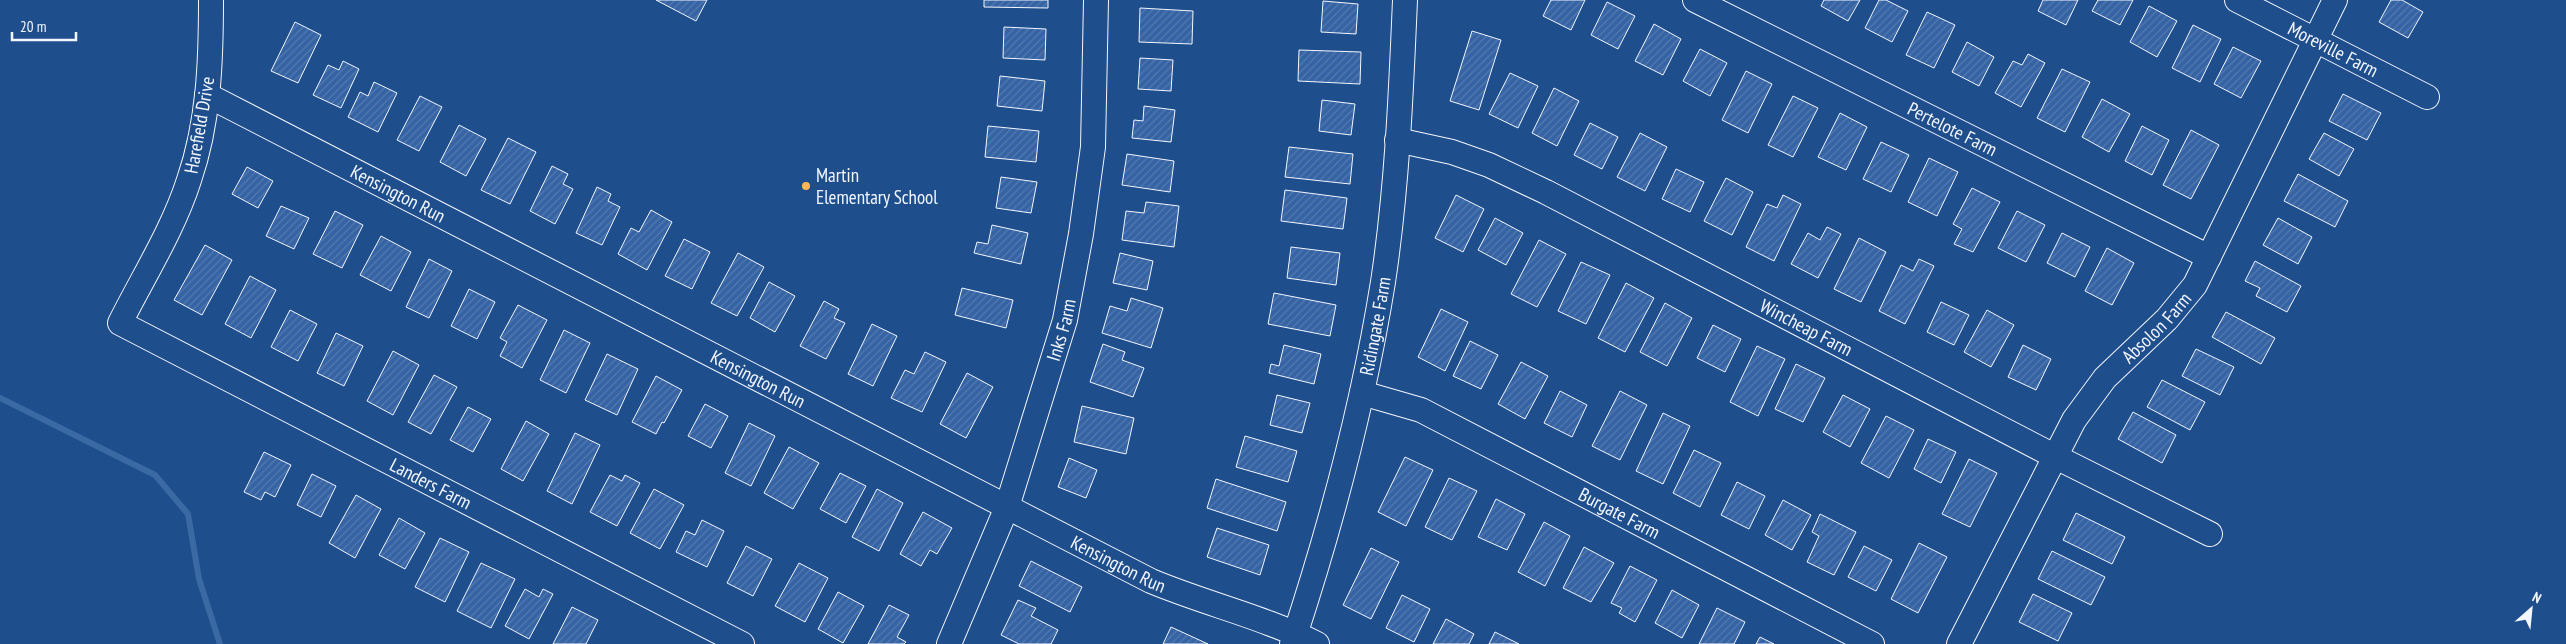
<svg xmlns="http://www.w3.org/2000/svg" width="2566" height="644" viewBox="0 0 2566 644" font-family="'PT Sans Narrow',sans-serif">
	<defs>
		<pattern id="building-hatch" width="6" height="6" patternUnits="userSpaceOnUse" patternTransform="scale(1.25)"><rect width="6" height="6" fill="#3563a3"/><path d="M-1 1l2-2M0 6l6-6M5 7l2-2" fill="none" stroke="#537ab1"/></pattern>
	</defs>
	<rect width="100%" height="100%" fill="#1f4e8c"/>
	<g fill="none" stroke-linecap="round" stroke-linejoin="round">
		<polyline stroke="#3b69a3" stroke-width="6" points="0,398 155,475 188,514 199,579 220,644"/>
	</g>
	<g fill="url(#building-hatch)" stroke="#f2f6ff">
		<polygon points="656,0 707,0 696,21"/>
		<polygon points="984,0 1048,0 1048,8 984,7"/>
		<polygon points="1551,0 1585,0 1571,30 1543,16"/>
		<polygon points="1824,0 1860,0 1848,21 1821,6"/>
		<polygon points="1879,0 1886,0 1908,11 1892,42 1865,28"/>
		<polygon points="2043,0 2078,0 2066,25 2038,11"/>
		<polygon points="2098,0 2133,0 2120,25 2092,11"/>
		<polygon points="2391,0 2402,0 2423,12 2408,38 2379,22"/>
		<polygon points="1323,1 1358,4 1356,34 1321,32"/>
		<polygon points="1607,2 1635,16 1618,49 1591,35"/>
		<polygon points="2149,6 2177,21 2157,57 2130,42"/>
		<polygon points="1140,8 1193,11 1192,44 1139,42"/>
		<polygon points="1927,12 1955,25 1934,68 1906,55"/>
		<polygon points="295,22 321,35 298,83 271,71"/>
		<polygon points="1654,24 1681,39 1663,75 1635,61"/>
		<polygon points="2193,25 2221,39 2200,82 2172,68"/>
		<polygon points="1004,27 1046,29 1045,60 1003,58"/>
		<polygon points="1472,31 1501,40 1479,110 1450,101"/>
		<polygon points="1967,42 1994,57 1979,86 1952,72"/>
		<polygon points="2233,47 2261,61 2241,98 2214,84"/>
		<polygon points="1700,49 1727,63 1710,96 1683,81"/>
		<polygon points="1299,50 1361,52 1360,84 1298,81"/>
		<polygon points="2028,54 2045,63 2021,107 1995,93 2013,61 2022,65"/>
		<polygon points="1140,58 1173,60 1171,91 1138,89"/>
		<polygon points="343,61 359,69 341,108 313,95 328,65 339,70"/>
		<polygon points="2062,69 2090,82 2065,132 2037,118"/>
		<polygon points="1746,71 1772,84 1748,133 1722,120"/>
		<polygon points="1510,73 1538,86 1518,128 1489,114"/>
		<polygon points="1000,76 1045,81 1042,111 997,106"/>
		<polygon points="374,82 397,93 378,132 348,117 360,92 368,96"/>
		<polygon points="1554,88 1579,101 1557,146 1532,133"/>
		<polygon points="2343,94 2381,113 2367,140 2329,121"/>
		<polygon points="420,96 442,107 419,151 397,140"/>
		<polygon points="1793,96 1818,108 1793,157 1768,145"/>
		<polygon points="2102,99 2130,114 2109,152 2082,137"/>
		<polygon points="1322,100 1355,104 1351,135 1319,131"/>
		<polygon points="1144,106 1175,110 1171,142 1132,138 1134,120 1143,121"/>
		<polygon points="1840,113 1867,127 1846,170 1818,157"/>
		<polygon points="1590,123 1618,137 1602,169 1574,155"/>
		<polygon points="459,125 486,139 466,176 440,162"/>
		<polygon points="988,126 1039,131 1036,162 985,157"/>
		<polygon points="2142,126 2169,140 2152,175 2125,161"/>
		<polygon points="2191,130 2219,145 2191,199 2163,185"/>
		<polygon points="1640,133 1667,147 1645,191 1617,177"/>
		<polygon points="2324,133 2354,149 2339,176 2309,159"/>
		<polygon points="508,138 536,152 510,204 481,190"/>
		<polygon points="1881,142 1909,155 1891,192 1863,179"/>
		<polygon points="1289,147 1353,154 1350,184 1285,177"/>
		<polygon points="1127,154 1174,161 1170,192 1122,185"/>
		<polygon points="1929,158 1958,172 1937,216 1908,202"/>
		<polygon points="552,166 568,174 563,184 573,189 555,224 530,211"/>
		<polygon points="247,167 273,181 258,208 232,194"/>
		<polygon points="1676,169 1704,182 1690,212 1662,199"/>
		<polygon points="2298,174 2348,201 2335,227 2284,201"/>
		<polygon points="1001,177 1037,182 1031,213 996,208"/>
		<polygon points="1726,178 1753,192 1732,235 1704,221"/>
		<polygon points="597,187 611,194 608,201 620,207 602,245 576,233"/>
		<polygon points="1972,188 2000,202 1973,252 1954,244 1962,229 1953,224"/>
		<polygon points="1285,190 1347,198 1343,229 1281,221"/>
		<polygon points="1456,195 1484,209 1463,252 1435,238"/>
		<polygon points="1783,195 1801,204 1774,261 1746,247 1767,204 1777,208"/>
		<polygon points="1146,202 1179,206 1174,247 1122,240 1126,211 1144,213"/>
		<polygon points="281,206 309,218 294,249 266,236"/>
		<polygon points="651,210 672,222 647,270 618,254 631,228 639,232"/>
		<polygon points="335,211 363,225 342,268 313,254"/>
		<polygon points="2017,211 2045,225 2026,262 1998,248"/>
		<polygon points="1495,218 1523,233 1506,265 1478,250"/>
		<polygon points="2278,218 2312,237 2298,264 2263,245"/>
		<polygon points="992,225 1028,233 1021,264 974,253 977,242 988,244"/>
		<polygon points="1827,227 1841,234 1818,278 1791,264 1808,233 1820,240"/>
		<polygon points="2062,233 2090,247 2075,277 2047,263"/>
		<polygon points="381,236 411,252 391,291 360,275"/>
		<polygon points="1859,238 1886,252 1861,302 1834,289"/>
		<polygon points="684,239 710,252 692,289 665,276"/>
		<polygon points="1539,240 1566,254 1537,307 1511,294"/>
		<polygon points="205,245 232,260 202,315 174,300"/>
		<polygon points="1291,247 1340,253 1336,285 1287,278"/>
		<polygon points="2107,248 2134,263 2112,305 2085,291"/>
		<polygon points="738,253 764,267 737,316 711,303"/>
		<polygon points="1120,253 1153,261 1147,290 1113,283"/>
		<polygon points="429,259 452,271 429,318 406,307"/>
		<polygon points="1919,259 1934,266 1905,324 1879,311 1901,265 1913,271"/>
		<polygon points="2255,261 2301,286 2287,312 2256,296 2260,288 2245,281"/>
		<polygon points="1581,262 1610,275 1586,324 1558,311"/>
		<polygon points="250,276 276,290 251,338 225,324"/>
		<polygon points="769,282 795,296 775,332 750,318"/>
		<polygon points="1626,283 1654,298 1625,352 1598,338"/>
		<polygon points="962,288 1013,300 1006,328 955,315"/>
		<polygon points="469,289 495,302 477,339 451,326"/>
		<polygon points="1274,293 1336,305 1330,336 1268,324"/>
		<polygon points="1131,298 1163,308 1151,348 1102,333 1110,306 1127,311"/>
		<polygon points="824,301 839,309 834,318 845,323 826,359 800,346"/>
		<polygon points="1941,302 1969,315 1954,345 1927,332"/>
		<polygon points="1665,303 1692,318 1667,366 1640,352"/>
		<polygon points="518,305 547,320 522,368 500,356 507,342 500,338"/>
		<polygon points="1441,309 1468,322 1445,371 1418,357"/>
		<polygon points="290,310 317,324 298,361 271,347"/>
		<polygon points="1987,310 2014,325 1991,367 1964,352"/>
		<polygon points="2226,312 2275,338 2261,364 2212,337"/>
		<polygon points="872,324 897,336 873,386 848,374"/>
		<polygon points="1713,325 1741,339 1725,372 1697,358"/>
		<polygon points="564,330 590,343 566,393 540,380"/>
		<polygon points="336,333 363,346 344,386 317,373"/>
		<polygon points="1470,341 1498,355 1481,389 1453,376"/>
		<polygon points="1103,344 1125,352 1122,360 1144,368 1133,397 1090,382"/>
		<polygon points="1284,345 1321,354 1314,384 1269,373 1271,364 1279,366"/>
		<polygon points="2023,345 2051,359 2036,390 2008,377"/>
		<polygon points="1757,346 1785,359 1758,416 1730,402"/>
		<polygon points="2196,349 2234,367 2220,395 2182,376"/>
		<polygon points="393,351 419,365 393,415 367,401"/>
		<polygon points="925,352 946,362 922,412 891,398 905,370 914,374"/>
		<polygon points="607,354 638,369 617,415 585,400"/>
		<polygon points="1521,362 1548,376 1525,419 1498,404"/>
		<polygon points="1796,364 1825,378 1803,422 1775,409"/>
		<polygon points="967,373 993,387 966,438 940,424"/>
		<polygon points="434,375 457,387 431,434 408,422"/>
		<polygon points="656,376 682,390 664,423 662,422 656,434 632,422"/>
		<polygon points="2162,380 2205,402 2190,430 2147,407"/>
		<polygon points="1560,391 1587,405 1572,437 1544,423"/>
		<polygon points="1620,391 1647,405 1620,460 1592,446"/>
		<polygon points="1277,395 1310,403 1302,433 1270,425"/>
		<polygon points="1843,395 1870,409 1850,447 1823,432"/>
		<polygon points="705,404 728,416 711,448 688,436"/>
		<polygon points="1082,406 1134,418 1126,454 1074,442"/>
		<polygon points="468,407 491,419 473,452 450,440"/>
		<polygon points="2133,412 2176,435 2162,463 2118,439"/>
		<polygon points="1663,413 1690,426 1663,484 1636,471"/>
		<polygon points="1886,416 1914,430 1889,478 1861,463"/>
		<polygon points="526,421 549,434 523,481 501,469"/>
		<polygon points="749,423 775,436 751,486 725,473"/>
		<polygon points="575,433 600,445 572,504 547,491"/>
		<polygon points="1245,436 1297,451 1288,482 1236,467"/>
		<polygon points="1928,439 1956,452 1941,483 1914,469"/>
		<polygon points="789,447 819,463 793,509 764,493"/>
		<polygon points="1694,450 1721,463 1700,507 1673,493"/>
		<polygon points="264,452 291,465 275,497 265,492 261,500 244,492"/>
		<polygon points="1405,457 1433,470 1406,526 1378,512"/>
		<polygon points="1069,458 1097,470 1086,498 1058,487"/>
		<polygon points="1969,459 1997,473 1970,527 1942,514"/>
		<polygon points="840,473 866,486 846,523 820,509"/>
		<polygon points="312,474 336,486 321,517 297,505"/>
		<polygon points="610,475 622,481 625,475 640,483 617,526 590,512"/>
		<polygon points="1449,478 1477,491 1452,540 1425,527"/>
		<polygon points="1216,479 1286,502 1277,531 1207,508"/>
		<polygon points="1737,482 1765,496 1749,529 1721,515"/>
		<polygon points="654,489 684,505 660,549 630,533"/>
		<polygon points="877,489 903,503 879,551 852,537"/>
		<polygon points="356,495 381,509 355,558 329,543"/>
		<polygon points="1496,499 1525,514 1507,550 1478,537"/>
		<polygon points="1783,500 1811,515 1792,550 1765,535"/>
		<polygon points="923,512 952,528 937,554 930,550 921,566 900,554"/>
		<polygon points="2076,513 2125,537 2112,564 2063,540"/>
		<polygon points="1820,514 1856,532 1834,575 1807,562 1819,536 1812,532"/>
		<polygon points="399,518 425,533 405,569 379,555"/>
		<polygon points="702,520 724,531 707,567 676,552 686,531 695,535"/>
		<polygon points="1544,522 1570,536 1545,586 1518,572"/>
		<polygon points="1217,528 1269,545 1260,575 1207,557"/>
		<polygon points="440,538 469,552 445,602 415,587"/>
		<polygon points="1919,543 1947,557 1918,613 1891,599"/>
		<polygon points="746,546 772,559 753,596 727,583"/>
		<polygon points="1864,546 1892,560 1876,591 1848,577"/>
		<polygon points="1584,547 1614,563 1591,602 1563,588"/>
		<polygon points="1371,548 1399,562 1371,619 1343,605"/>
		<polygon points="2052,551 2105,577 2091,605 2038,579"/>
		<polygon points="1031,561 1082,587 1070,612 1019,586"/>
		<polygon points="481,563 515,579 491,628 457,611"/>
		<polygon points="799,563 828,578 805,622 775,606"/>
		<polygon points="1630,566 1657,580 1635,622 1619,613 1622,608 1611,603"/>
		<polygon points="525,589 539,597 543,589 553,594 529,639 505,626"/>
		<polygon points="1672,590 1699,605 1682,638 1655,623"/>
		<polygon points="838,592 864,606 843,643 818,629"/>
		<polygon points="2033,594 2072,613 2058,641 2019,622"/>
		<polygon points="1402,595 1430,609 1414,642 1386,628"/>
		<polygon points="1018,600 1036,608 1031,616 1058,630 1051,644 1019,644 1001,635"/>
		<polygon points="889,605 909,615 897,637 906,642 904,644 868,644"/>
		<polygon points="572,607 598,620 586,644 553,644"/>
		<polygon points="1717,608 1745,622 1734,644 1699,644"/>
		<polygon points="1446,619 1474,634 1469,644 1433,644"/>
		<polygon points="1171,627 1208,644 1163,644"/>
		<polygon points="1495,632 1519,644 1489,644"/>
		<polygon points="1760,637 1774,644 1756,644"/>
	</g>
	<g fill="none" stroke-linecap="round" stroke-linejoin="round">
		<defs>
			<g id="minor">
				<path id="s1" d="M211,0C211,61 209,122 189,180C173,230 143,277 120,323L742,644"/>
				<path id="s2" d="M1695,0L2209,257"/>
				<path id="s3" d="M2237,0L2427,97"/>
				<path id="s4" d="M207,95L1151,581C1206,604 1264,617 1317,644"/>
				<path id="s5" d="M1397,140L1452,152L1489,165L1546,192L2056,457L2210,534"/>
				<path id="s6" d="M1362,393L1421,410L1872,644"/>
				<path id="s7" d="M949,644L1007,507L1065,320L1081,234L1093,147L1096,0"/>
				<path id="s8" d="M1292,644C1331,526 1363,406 1383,282C1397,189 1401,94 1405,0"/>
				<path id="s9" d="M1959,644L2074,420L2105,378L2167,319L2195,285L2335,0"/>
			</g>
		</defs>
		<use href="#minor" stroke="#f2f6ff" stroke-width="26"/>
		<use href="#minor" stroke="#1f4e8c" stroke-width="24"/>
	</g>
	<circle fill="#ffb74d" stroke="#1f4e8c" stroke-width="2" cx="806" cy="186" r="5"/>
	<g text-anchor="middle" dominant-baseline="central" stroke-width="4" stroke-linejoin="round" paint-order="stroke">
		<g font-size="19" fill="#f2f6ff" stroke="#1f4e8c">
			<text stroke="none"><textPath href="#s3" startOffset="108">Moreville Farm</textPath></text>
			<text transform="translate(199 125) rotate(-80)">Harefield Drive</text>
			<text stroke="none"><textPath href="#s2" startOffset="288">Pertelote Farm</textPath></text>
			<text stroke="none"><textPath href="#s4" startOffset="215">Kensington Run</textPath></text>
			<text stroke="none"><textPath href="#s8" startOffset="329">Ridingate Farm</textPath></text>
			<text stroke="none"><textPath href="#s9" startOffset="376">Absolon Farm</textPath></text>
			<text stroke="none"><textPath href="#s5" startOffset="452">Wincheap Farm</textPath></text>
			<text stroke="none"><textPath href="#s7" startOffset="334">Inks Farm</textPath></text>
			<text stroke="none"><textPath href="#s4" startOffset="620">Kensington Run</textPath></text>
			<text stroke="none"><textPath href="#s1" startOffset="691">Landers Farm</textPath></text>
			<text stroke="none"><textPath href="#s6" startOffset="285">Burgate Farm</textPath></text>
			<text stroke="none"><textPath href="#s4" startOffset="1025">Kensington Run</textPath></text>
		</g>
		<g font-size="19" fill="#f2f6ff" stroke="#1f4e8c" text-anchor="start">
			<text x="816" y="175">Martin<tspan x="816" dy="22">Elementary School</tspan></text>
		</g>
	</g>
	<g transform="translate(2531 609) rotate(27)" stroke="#1f4e8c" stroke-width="4" paint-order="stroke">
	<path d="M0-4L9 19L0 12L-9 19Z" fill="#f2f6ff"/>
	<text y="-8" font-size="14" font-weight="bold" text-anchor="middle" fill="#f2f6ff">N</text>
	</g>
	<path d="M12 32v8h64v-8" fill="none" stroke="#f2f6ff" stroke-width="2.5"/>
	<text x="20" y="32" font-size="15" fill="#f2f6ff" stroke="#1f4e8c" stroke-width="4" paint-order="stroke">20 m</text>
</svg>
